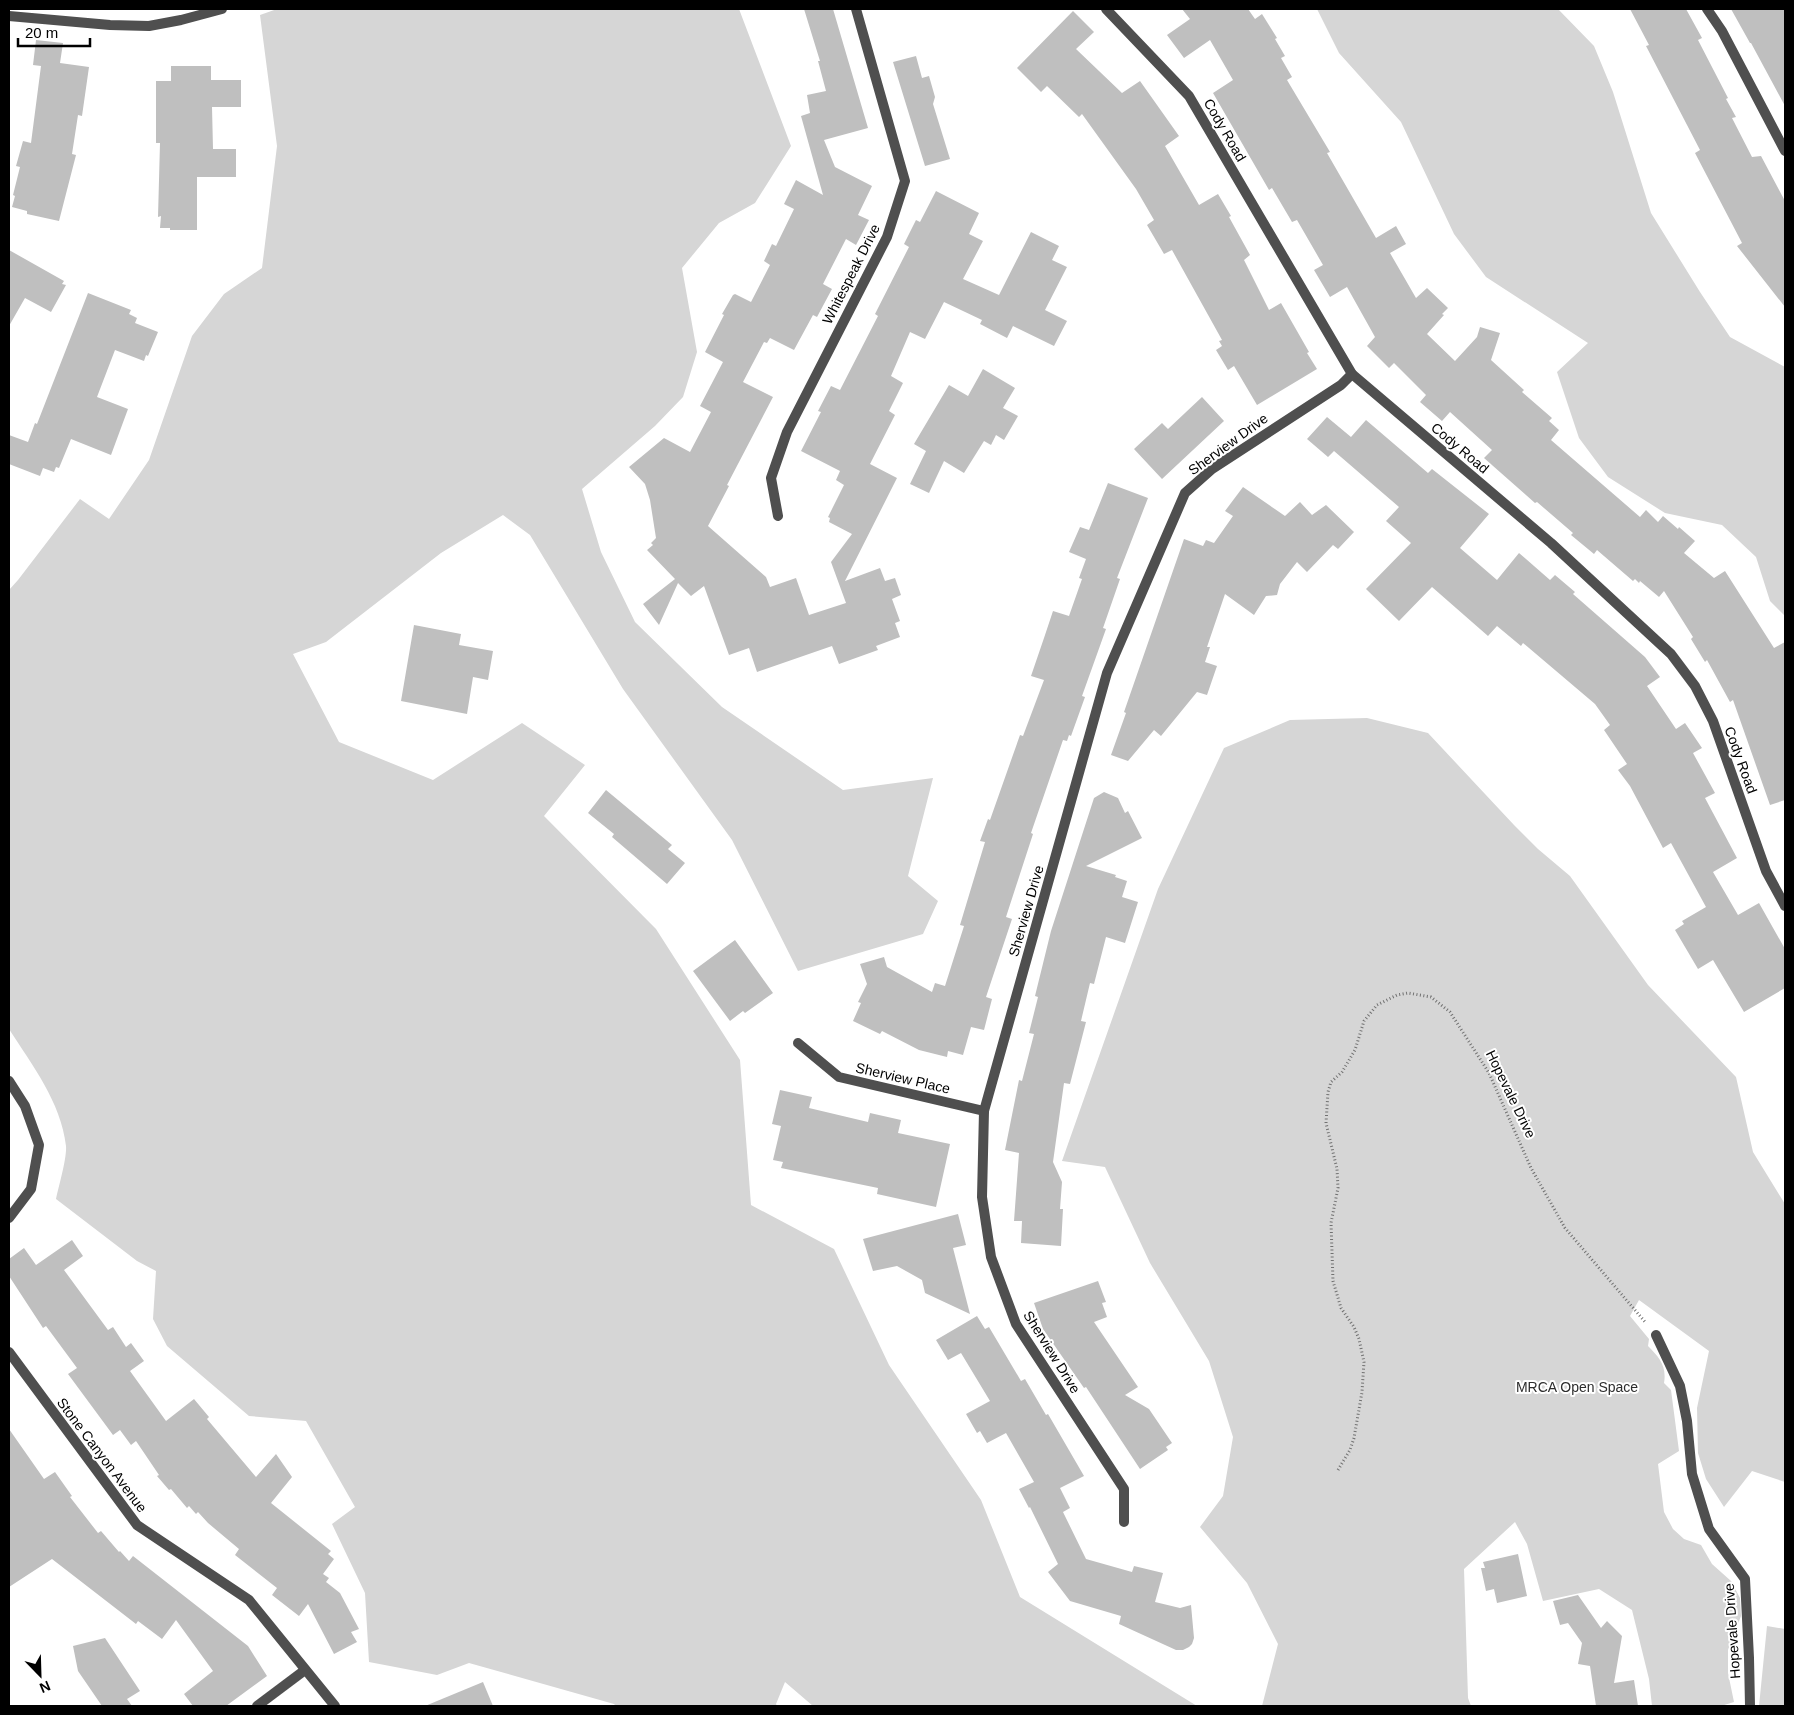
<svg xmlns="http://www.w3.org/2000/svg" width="1794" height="1715" viewBox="0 0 1794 1715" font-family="Arial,sans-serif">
	<rect width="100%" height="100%" fill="#fff"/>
	<g fill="#d6d6d6">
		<path d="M277,9H739L791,146L755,203L719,223L682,268L697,352L683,397L655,426L582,489L601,552L635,622L722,707L843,790L933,778L908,876L938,901L923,934L798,971L732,840L623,689L530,535L503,515L441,553L326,642L293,654L339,742L433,780L522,723L585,765L544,816L656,929L740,1060L751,1205L834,1249L889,1365L981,1500L1020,1597L1197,1706H813L785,1682L776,1704L777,1706H616L614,1704L469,1663L437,1675L369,1662L365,1593L332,1524L355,1507L306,1421L249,1416L167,1346L153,1319L156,1271L137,1261L56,1199C59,1185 67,1158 66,1146C61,1102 32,1065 9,1029V590L18,580L80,499L109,519L149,460L192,336L224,294L262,268L277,146L260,15Z"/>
		<polygon points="1317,9 1558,9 1594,46 1613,92 1651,213 1700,292 1730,337 1785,367 1785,616 1770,601 1756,557 1722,525 1665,513 1608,477 1579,438 1557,372 1588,343 1486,277 1454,234 1401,122 1339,53"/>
		<path d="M1367,718L1428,733L1514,825L1538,849L1570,876L1648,985L1736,1077L1753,1152L1785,1204V1482L1752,1471L1724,1507L1706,1479L1698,1453L1697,1408L1709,1351L1639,1300L1630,1316L1649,1339L1648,1346C1659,1357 1667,1366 1664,1383L1671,1390L1679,1451L1658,1464L1664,1512L1673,1529L1684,1539L1701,1545L1712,1564L1731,1581L1740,1598L1741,1616L1728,1650V1673L1734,1702L1721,1706H1652L1649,1679L1632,1610L1599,1589L1543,1601L1527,1544L1515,1522L1464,1569L1468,1698L1471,1706H1262L1278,1644L1247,1583L1200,1527L1223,1496L1233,1437L1209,1361L1150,1263L1105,1167L1062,1161L1158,889L1224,748L1290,720Z"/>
		<polygon points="1767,1626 1785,1629 1785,1706 1759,1706"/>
	</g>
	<g fill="#bfbfbf">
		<polygon points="804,9 833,9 868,128 824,140 835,167 872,186 858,215 869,220 856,245 846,239 823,284 832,289 817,317 813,315 794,350 770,338 767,343 764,342 743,382 773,397 727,485 729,486 708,526 766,577 770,587 796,578 809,615 846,603 831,562 852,534 829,522 830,518 828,517 844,485 836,480 840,471 801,451 821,412 818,411 831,386 840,390 878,316 875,314 909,247 904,244 916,220 920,222 936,191 979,213 969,234 983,241 963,279 999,295 1031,232 1059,246 1052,260 1067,267 1045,310 1067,321 1054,346 1013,326 1007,338 980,324 982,320 944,302 925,339 910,332 891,376 903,383 889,411 895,415 870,464 897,478 845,581 880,568 885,581 895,578 901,595 892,599 900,621 895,623 900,637 876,646 878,650 839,664 832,646 757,672 749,648 729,655 704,586 691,596 678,583 659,625 643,604 675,579 647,550 653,545 651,543 656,538 650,500 645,484 629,467 664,438 690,452 711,412 700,406 723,362 705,352 724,315 722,314 733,295 735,294 751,302 770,265 764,261 772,244 776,246 794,209 784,204 796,180 823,195 801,116 810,113 807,95 826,91 818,61 820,61"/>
		<polygon points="1182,9 1248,9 1255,19 1262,14 1277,38 1275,39 1285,56 1281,58 1292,77 1287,80 1330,152 1327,153 1376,238 1396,226 1406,244 1390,253 1416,298 1427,288 1448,308 1442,314 1444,315 1427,334 1455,361 1477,337 1480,327 1500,333 1491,360 1524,390 1522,392 1552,418 1549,421 1559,430 1551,440 1640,517 1646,510 1658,522 1663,516 1678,529 1679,527 1695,541 1684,553 1714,578 1725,571 1774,648 1785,642 1785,800 1770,805 1733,700 1730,702 1707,660 1705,662 1691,639 1693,637 1664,591 1659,597 1640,581 1639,583 1635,579 1633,581 1597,550 1594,554 1571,535 1573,533 1537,502 1535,503 1484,458 1492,450 1450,412 1442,421 1420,402 1426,395 1394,363 1389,368 1367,346 1375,337 1347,287 1330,297 1314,270 1323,265 1297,220 1292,222 1272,188 1269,190 1213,93 1233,80 1210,40 1184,58 1167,35 1190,19"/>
		<polygon points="1630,9 1686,9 1702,38 1698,40 1728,98 1726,99 1736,117 1732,118 1752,157 1761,156 1785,201 1785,307 1737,246 1742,243 1695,153 1700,150 1646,46 1649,45"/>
		<polygon points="1731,9 1785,9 1785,106 1751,43 1750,43"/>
		<polygon points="1073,11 1094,32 1076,49 1122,93 1140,81 1179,136 1165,146 1199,205 1218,194 1231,216 1229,217 1250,255 1244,260 1269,310 1281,303 1309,352 1307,353 1317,369 1257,405 1234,366 1228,370 1216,350 1222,346 1219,341 1222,340 1172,250 1164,254 1147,225 1154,220 1136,189 1082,114 1079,117 1047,86 1041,92 1017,68"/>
		<polygon points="36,40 63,43 60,63 89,67 82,116 78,115 72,154 76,155 59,221 27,214 27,211 12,207 15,196 13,195 20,167 16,166 23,141 31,143 41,66 33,65"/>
		<polygon points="916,56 922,78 929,76 935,97 933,104 950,159 925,166 893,62"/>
		<polygon points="171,66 211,66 211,80 241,80 241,107 212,107 213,149 236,149 236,177 197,177 197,230 170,230 170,228 160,228 161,216 158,217 160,143 156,143 156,81 171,81"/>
		<polygon points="9,250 64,281 62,284 66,285 51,312 25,298 9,326"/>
		<polygon points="88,293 131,310 129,314 137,318 135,323 158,332 148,356 146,355 144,361 115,350 97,397 128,409 111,455 71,439 59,468 56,467 54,472 43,468 40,476 9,464 9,435 28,442 35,423 37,424"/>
		<polygon points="983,369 1015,388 1003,408 1018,416 1004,440 996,435 991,445 984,441 964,473 944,461 929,493 910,484 926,451 914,444 949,385 968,396"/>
		<polygon points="1202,397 1224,421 1162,479 1134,449 1162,423 1168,429"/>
		<polygon points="1327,417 1351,437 1366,420 1428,473 1432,469 1489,514 1460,548 1497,580 1519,553 1550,580 1555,575 1575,592 1573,594 1645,657 1660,677 1647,686 1676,729 1685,723 1702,748 1693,753 1715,793 1705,798 1737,858 1713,872 1738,915 1759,903 1785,949 1785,988 1744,1012 1713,960 1698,969 1675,930 1684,924 1682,921 1706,907 1671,843 1663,848 1630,786 1618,770 1627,764 1604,730 1610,725 1595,704 1523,643 1521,646 1497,626 1488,636 1432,587 1399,621 1366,589 1411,543 1386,521 1399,507 1334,451 1328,457 1307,439"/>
		<polygon points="1108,483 1148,498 1117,578 1120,579 1103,628 1106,629 1082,696 1085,697 1071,736 1069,735 1067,741 1063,740 1031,833 1033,834 1006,917 1012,919 986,997 992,999 984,1030 971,1027 963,1055 948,1051 947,1057 919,1050 882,1031 880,1034 853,1021 861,1003 858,1002 867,984 860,964 884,957 887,967 932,992 935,983 945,986 964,926 960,925 985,842 980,841 988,819 990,820 1020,735 1023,736 1044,680 1031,676 1044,638 1053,611 1069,616 1082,579 1079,578 1086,559 1069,552 1080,527 1089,530"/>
		<polygon points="1243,487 1285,516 1300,502 1312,515 1326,505 1354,532 1338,549 1333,545 1307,572 1297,562 1280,584 1277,595 1266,596 1254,615 1225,594 1207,647 1210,647 1205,662 1217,666 1207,695 1197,692 1161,736 1154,730 1128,761 1111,755 1126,713 1124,712 1184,539 1203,546 1206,540 1214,543 1233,516 1225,511"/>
		<polygon points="414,625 461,634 459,645 493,651 488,680 473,677 467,714 401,701"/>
		<polygon points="606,790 672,845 668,849 685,863 667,884 612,837 614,834 588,813"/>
		<polygon points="1104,792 1118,798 1125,813 1128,811 1142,838 1086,866 1116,875 1115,877 1127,881 1122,897 1138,902 1125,943 1106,937 1094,984 1090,983 1081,1021 1086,1022 1070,1084 1064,1083 1053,1162 1062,1182 1060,1209 1063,1209 1061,1246 1021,1243 1022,1221 1014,1221 1019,1153 1005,1150 1019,1080 1022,1081 1034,1034 1029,1033 1038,997 1035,996 1051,931 1094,798"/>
		<polygon points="735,940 773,993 745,1013 743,1011 730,1021 693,971"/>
		<polygon points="780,1090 812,1097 809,1108 868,1122 870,1113 901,1120 898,1133 950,1144 936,1207 877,1194 878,1188 781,1168 783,1162 773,1160 781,1126 772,1124"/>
		<polygon points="958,1214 966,1245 953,1248 970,1314 925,1293 922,1280 897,1266 873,1271 863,1239"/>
		<polygon points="72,1240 83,1256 64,1270 108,1330 113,1327 126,1347 131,1343 144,1361 130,1371 166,1421 194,1399 209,1417 207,1419 256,1477 276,1454 292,1477 271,1503 331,1551 328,1554 334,1559 323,1574 329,1578 326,1582 340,1593 359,1629 351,1632 357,1642 334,1654 308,1604 299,1616 272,1595 277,1588 235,1555 239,1549 208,1523 198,1512 196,1514 189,1506 187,1508 171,1489 169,1490 157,1476 159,1475 136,1441 131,1445 120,1430 113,1435 68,1374 77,1368 46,1326 43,1328 9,1276 9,1259 24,1248 36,1265"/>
		<polygon points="1098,1281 1106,1302 1102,1303 1107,1317 1094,1322 1138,1387 1125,1395 1149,1409 1172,1443 1166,1447 1168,1450 1140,1469 1086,1387 1084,1388 1043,1329 1034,1303"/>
		<polygon points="977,1316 985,1329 989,1327 1021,1381 1025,1379 1046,1415 1048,1414 1084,1476 1060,1488 1070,1508 1063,1512 1086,1559 1132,1572 1134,1566 1163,1573 1155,1602 1180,1608 1191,1605 1194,1638 1192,1644 1189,1647 1183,1650 1176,1650 1119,1624 1121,1616 1070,1601 1048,1572 1058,1564 1030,1507 1029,1508 1019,1489 1034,1482 1006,1433 987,1443 980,1431 977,1433 966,1414 990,1401 961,1353 948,1360 936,1340"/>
		<polygon points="9,1429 44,1479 55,1472 72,1496 70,1497 98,1533 101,1531 119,1552 120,1551 129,1561 133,1556 248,1646 267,1676 226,1706 193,1706 184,1694 213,1671 176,1620 162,1639 138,1621 136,1624 52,1559 9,1587"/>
		<polygon points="1518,1554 1527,1596 1497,1603 1494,1589 1486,1591 1481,1568 1485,1568 1483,1562"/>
		<polygon points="1578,1595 1601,1628 1607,1621 1622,1636 1614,1683 1634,1680 1638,1706 1596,1706 1590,1666 1578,1664 1582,1643 1568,1623 1560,1625 1553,1601"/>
		<polygon points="105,1638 140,1691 127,1699 132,1706 102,1706 78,1671 73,1646"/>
		<polygon points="483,1682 493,1706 425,1706"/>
	</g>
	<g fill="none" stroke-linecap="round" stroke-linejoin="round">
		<polyline stroke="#717171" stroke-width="3" stroke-dasharray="1 2.5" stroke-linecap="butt" points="1338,1470 1350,1450 1354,1438 1362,1392 1364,1362 1359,1339 1354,1327 1341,1308 1333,1281 1331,1223 1338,1188 1337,1169 1326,1123 1328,1092 1331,1082 1342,1072 1355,1050 1364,1021 1377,1005 1397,995 1408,993 1431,997 1450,1012 1489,1073 1531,1168 1565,1228 1646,1323"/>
		<g stroke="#4f4f4f" stroke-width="10">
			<polyline points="1106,9 1189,96 1352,374 1551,543 1671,654 1695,686 1713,721 1766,871 1785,906"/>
			<polyline points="1707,9 1722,31 1785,151"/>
			<polyline points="9,16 110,25 149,26 181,20 222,9"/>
			<polyline points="778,516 771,478 787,432 887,237 905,181 856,9"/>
			<polyline points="798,1043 839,1077 984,1111"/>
			<polyline points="9,1081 25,1106 39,1145 31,1189 9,1218"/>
			<polyline points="1656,1335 1680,1386 1687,1421 1692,1474 1709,1529 1745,1579 1749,1658 1750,1706"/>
			<polyline points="9,1352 137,1525 249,1600 335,1706"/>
			<polyline points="1124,1522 1124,1489 1016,1324 991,1257 982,1197 984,1111 1107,673 1185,493 1212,469 1341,385 1352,374"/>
			<polyline points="257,1706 305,1670"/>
		</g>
	</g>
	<g text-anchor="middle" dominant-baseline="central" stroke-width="4" stroke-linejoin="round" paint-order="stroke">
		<g font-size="14" fill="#000" stroke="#fff">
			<text transform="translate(1225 130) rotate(60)">Cody Road</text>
			<text transform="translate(851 274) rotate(-63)">Whitespeak Drive</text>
			<text transform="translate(1228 444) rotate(-36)">Sherview Drive</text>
			<text transform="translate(1460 448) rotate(40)">Cody Road</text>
			<text transform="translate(1741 760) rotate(70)">Cody Road</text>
			<text transform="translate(1026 911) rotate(-74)">Sherview Drive</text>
			<text transform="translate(903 1078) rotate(13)">Sherview Place</text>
			<text transform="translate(1511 1094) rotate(64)">Hopevale Drive</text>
			<text transform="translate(1052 1352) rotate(58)">Sherview Drive</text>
			<text transform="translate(102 1455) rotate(53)">Stone Canyon Avenue</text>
			<text transform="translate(1732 1631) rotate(-94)">Hopevale Drive</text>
		</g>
		<g font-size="14" fill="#2d2d2d" stroke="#fff">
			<text x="1577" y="1387">MRCA Open Space</text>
		</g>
	</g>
	<rect width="1794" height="1715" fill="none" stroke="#000000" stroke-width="20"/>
	<g transform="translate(40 1675) rotate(157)" stroke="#ffffff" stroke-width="4" paint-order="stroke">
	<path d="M0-4L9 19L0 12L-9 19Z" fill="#000000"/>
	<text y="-8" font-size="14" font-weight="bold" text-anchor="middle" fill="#000000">N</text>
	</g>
	<path d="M18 38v8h72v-8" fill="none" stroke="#000000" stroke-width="2.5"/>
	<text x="25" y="38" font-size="15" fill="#000000" stroke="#ffffff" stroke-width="4" paint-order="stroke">20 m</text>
</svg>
